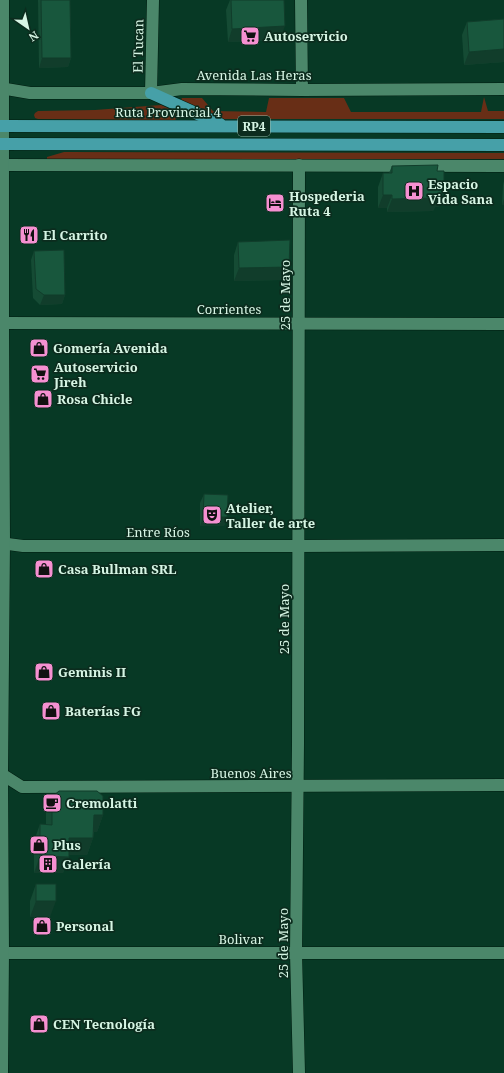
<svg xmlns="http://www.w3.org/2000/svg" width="504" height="1073" viewBox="0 0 504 1073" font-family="'Noto Serif',serif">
	<rect width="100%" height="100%" fill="#073925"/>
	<g fill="#682e16">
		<polygon points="484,97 488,111 504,111 504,119 218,119 180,101 182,98 202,98 213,111 266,112 269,98 344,98 351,112 481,112"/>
		<polygon points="161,105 179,113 179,117 175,120 38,119 35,118 34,115 35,113 38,111 95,110"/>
		<polygon points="64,152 504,153 504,159 47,159 47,157"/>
	</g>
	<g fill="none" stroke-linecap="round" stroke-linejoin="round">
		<defs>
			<g id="street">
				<polyline points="301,0 302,90"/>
				<polyline points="151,93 153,0"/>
				<polyline points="299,165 298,744 296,953 299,1073"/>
				<polyline points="0,323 504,324"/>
				<polyline points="0,543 23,546 298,546 504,545"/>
				<polyline points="0,773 22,787 504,785"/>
				<polyline points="3,953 504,953"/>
			</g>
			<g id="secondary">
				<polyline points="0,88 30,93 151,93 182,89 302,90 504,89"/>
				<polyline points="0,165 504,166"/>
				<polyline points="2,1073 3,953 2,774 4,543 3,323 3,0"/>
			</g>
			<g id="primary">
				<polyline points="151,93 220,124"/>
				<polyline points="0,126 504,127"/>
				<polyline points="0,144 504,145"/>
			</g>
		</defs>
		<use href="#street" stroke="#001e11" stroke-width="13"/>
		<use href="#secondary" stroke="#001e11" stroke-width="13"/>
		<use href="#primary" stroke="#001e11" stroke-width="13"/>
		<use href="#street" stroke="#4b876a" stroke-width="12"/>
		<use href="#secondary" stroke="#4b876a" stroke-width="12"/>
		<use href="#primary" stroke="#46a0a8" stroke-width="12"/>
	</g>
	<g fill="#154b34">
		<polygon points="38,0 70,0 71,58 68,67 39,68"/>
		<polygon points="230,0 284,0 280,40 228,42 226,10"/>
		<polygon points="504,19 504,62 464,65 462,35 467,22"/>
		<polygon points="392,166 437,171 439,207 435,207 433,211 387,212 387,208 378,208 378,187 383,173 389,173"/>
		<polygon points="504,181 504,205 502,205 503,185"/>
		<polygon points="238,242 284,280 234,281 234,255"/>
		<polygon points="34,251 65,295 62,304 40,305 33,298 31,260"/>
		<polygon points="204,494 227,517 224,526 200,526 200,503"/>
		<polygon points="52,797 103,815 97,832 94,832 93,838 87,855 69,855 69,857 63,873 34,873 34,841 40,824 46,824 46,813"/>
		<polygon points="36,884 50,917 30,917 30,901"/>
	</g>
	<g fill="#113d2b">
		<polygon points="285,26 280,40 228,42 232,29"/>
		<polygon points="504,49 504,62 464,65 469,52"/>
		<polygon points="42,58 71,58 68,67 39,68"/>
		<polygon points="438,194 444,194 439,207 435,207 433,211 387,212 392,199"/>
		<polygon points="383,195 392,195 387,208 378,208"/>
		<polygon points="504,199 504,205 502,205"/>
		<polygon points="289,267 284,280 234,281 239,268"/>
		<polygon points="44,295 65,295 62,304 40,305"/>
		<polygon points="203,517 227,517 224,526 200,526"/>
		<polygon points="94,815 103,815 97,832 88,832"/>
		<polygon points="69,838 93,838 87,855 63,855"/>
		<polygon points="40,856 69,857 63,873 34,873"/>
		<polygon points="36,901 56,901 50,917 30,917"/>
	</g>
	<g fill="#18573d" stroke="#113d2b">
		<polygon points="41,0 70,0 71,58 42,58"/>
		<polygon points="231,0 284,0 285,26 232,29"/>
		<polygon points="504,19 504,49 469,52 467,22"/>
		<polygon points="438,165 437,171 444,171 444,194 438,194 438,198 392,199 392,195 383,195 383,173 392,173 392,166"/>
		<polygon points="290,240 289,267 239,268 238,242"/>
		<polygon points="64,250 65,295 44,295 36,289 34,251"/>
		<polygon points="204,494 228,495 227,517 203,517"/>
		<polygon points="59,791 97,791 103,796 103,815 94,815 93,838 69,838 69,857 40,856 40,824 52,825 52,797"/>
		<rect x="36" y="884" width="20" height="17"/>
	</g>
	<defs>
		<symbol id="supermarket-square" viewBox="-11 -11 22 22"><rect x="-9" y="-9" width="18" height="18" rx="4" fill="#f590d1" stroke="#0c2c1e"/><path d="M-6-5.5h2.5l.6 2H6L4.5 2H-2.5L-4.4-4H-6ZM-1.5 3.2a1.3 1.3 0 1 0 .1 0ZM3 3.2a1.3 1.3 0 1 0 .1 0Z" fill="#111"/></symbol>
		<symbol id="hospital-square" viewBox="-11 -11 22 22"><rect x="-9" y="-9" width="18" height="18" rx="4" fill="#f590d1" stroke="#0c2c1e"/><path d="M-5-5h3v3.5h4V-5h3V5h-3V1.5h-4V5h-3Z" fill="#111"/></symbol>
		<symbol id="hotel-square" viewBox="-11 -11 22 22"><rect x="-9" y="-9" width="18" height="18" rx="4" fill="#f590d1" stroke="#0c2c1e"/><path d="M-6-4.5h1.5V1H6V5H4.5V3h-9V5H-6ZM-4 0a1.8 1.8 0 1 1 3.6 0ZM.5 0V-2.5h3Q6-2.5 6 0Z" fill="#111"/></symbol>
		<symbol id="restaurant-square" viewBox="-11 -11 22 22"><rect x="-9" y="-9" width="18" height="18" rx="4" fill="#f590d1" stroke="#0c2c1e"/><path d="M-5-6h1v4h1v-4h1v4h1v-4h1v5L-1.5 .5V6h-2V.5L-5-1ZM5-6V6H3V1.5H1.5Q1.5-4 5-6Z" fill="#111"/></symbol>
		<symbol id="shop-square" viewBox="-11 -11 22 22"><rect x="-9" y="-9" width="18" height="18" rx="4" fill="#f590d1" stroke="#0c2c1e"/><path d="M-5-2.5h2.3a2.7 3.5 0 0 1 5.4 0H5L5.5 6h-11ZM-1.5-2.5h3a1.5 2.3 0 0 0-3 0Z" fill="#111"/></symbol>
		<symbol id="theatre-square" viewBox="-11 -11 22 22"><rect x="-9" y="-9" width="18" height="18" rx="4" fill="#f590d1" stroke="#0c2c1e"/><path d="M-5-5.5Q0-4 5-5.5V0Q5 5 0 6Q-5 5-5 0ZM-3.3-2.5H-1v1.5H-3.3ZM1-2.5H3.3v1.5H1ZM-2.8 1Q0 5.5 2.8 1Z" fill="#111"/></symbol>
		<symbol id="cafe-square" viewBox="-11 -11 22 22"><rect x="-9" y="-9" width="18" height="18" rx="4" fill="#f590d1" stroke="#0c2c1e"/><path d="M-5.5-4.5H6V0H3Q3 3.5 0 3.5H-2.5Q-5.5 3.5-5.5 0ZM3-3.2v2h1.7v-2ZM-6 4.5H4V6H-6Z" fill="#111"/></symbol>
		<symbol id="building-square" viewBox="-11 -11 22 22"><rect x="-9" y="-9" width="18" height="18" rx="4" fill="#f590d1" stroke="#0c2c1e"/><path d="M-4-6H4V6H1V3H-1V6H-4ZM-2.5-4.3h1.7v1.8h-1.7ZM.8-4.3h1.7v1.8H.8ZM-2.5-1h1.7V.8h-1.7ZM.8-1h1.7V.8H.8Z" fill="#111"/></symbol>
	</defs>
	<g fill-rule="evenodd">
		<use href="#supermarket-square" x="239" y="25" width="22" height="22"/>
		<use href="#hospital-square" x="403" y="180" width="22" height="22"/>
		<use href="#hotel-square" x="264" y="192" width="22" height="22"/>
		<use href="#restaurant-square" x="18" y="224" width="22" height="22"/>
		<use href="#shop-square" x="28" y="337" width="22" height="22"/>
		<use href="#supermarket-square" x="29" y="363" width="22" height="22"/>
		<use href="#shop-square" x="32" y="388" width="22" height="22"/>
		<use href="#theatre-square" x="201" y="504" width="22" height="22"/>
		<use href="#shop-square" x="33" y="558" width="22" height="22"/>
		<use href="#shop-square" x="33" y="661" width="22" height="22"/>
		<use href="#shop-square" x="40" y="700" width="22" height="22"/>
		<use href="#cafe-square" x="41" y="792" width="22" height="22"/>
		<use href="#shop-square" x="28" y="834" width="22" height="22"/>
		<use href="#building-square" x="37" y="853" width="22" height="22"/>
		<use href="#shop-square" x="31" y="915" width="22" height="22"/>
		<use href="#shop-square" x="28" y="1013" width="22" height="22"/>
	</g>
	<g text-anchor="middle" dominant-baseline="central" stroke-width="3.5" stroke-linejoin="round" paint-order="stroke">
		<rect fill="#0c2c1e" stroke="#99b9a9" stroke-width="1" x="238" y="116" width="32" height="20" rx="3"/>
		<g font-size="12" font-weight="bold" fill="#d6f5e4">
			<text x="254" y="126">RP4</text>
		</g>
		<g font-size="13" font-weight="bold" fill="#d6f5e4" stroke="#0c2c1e" text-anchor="start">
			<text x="264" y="36">Autoservicio</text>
			<text x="428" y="184">Espacio<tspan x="428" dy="15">Vida Sana</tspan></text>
			<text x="289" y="196">Hospederia<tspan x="289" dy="15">Ruta 4</tspan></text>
			<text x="43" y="235">El Carrito</text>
			<text x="53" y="348">Gomería Avenida</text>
			<text x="54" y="367">Autoservicio<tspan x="54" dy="15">Jireh</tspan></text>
			<text x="57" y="399">Rosa Chicle</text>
			<text x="226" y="508">Atelier,<tspan x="226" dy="15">Taller de arte</tspan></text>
			<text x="58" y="569">Casa Bullman SRL</text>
			<text x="58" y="672">Geminis II</text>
			<text x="65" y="711">Baterías FG</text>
			<text x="66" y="803">Cremolatti</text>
			<text x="53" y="845">Plus</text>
			<text x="62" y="864">Galería</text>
			<text x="56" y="926">Personal</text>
			<text x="53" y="1024">CEN Tecnología</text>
		</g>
		<g font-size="13" fill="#d6f5e4" stroke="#0c2c1e">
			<text transform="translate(138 46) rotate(-89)">El Tucan</text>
			<text x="254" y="75">Avenida Las Heras</text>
			<text x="168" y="112">Ruta Provincial 4</text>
			<text transform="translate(285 295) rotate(-90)">25 de Mayo</text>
			<text x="229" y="309">Corrientes</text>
			<text x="158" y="532">Entre Ríos</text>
			<text transform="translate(284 619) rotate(-90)">25 de Mayo</text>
			<text x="251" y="773">Buenos Aires</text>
			<text x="241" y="939">Bolivar</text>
			<text transform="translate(283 943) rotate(-90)">25 de Mayo</text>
		</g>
	</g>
	<g transform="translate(28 28) rotate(146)" stroke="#0c2c1e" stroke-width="3" paint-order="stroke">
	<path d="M0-3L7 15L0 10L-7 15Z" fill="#d6f5e4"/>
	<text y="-6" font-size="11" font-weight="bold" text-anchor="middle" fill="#d6f5e4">N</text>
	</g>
</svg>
